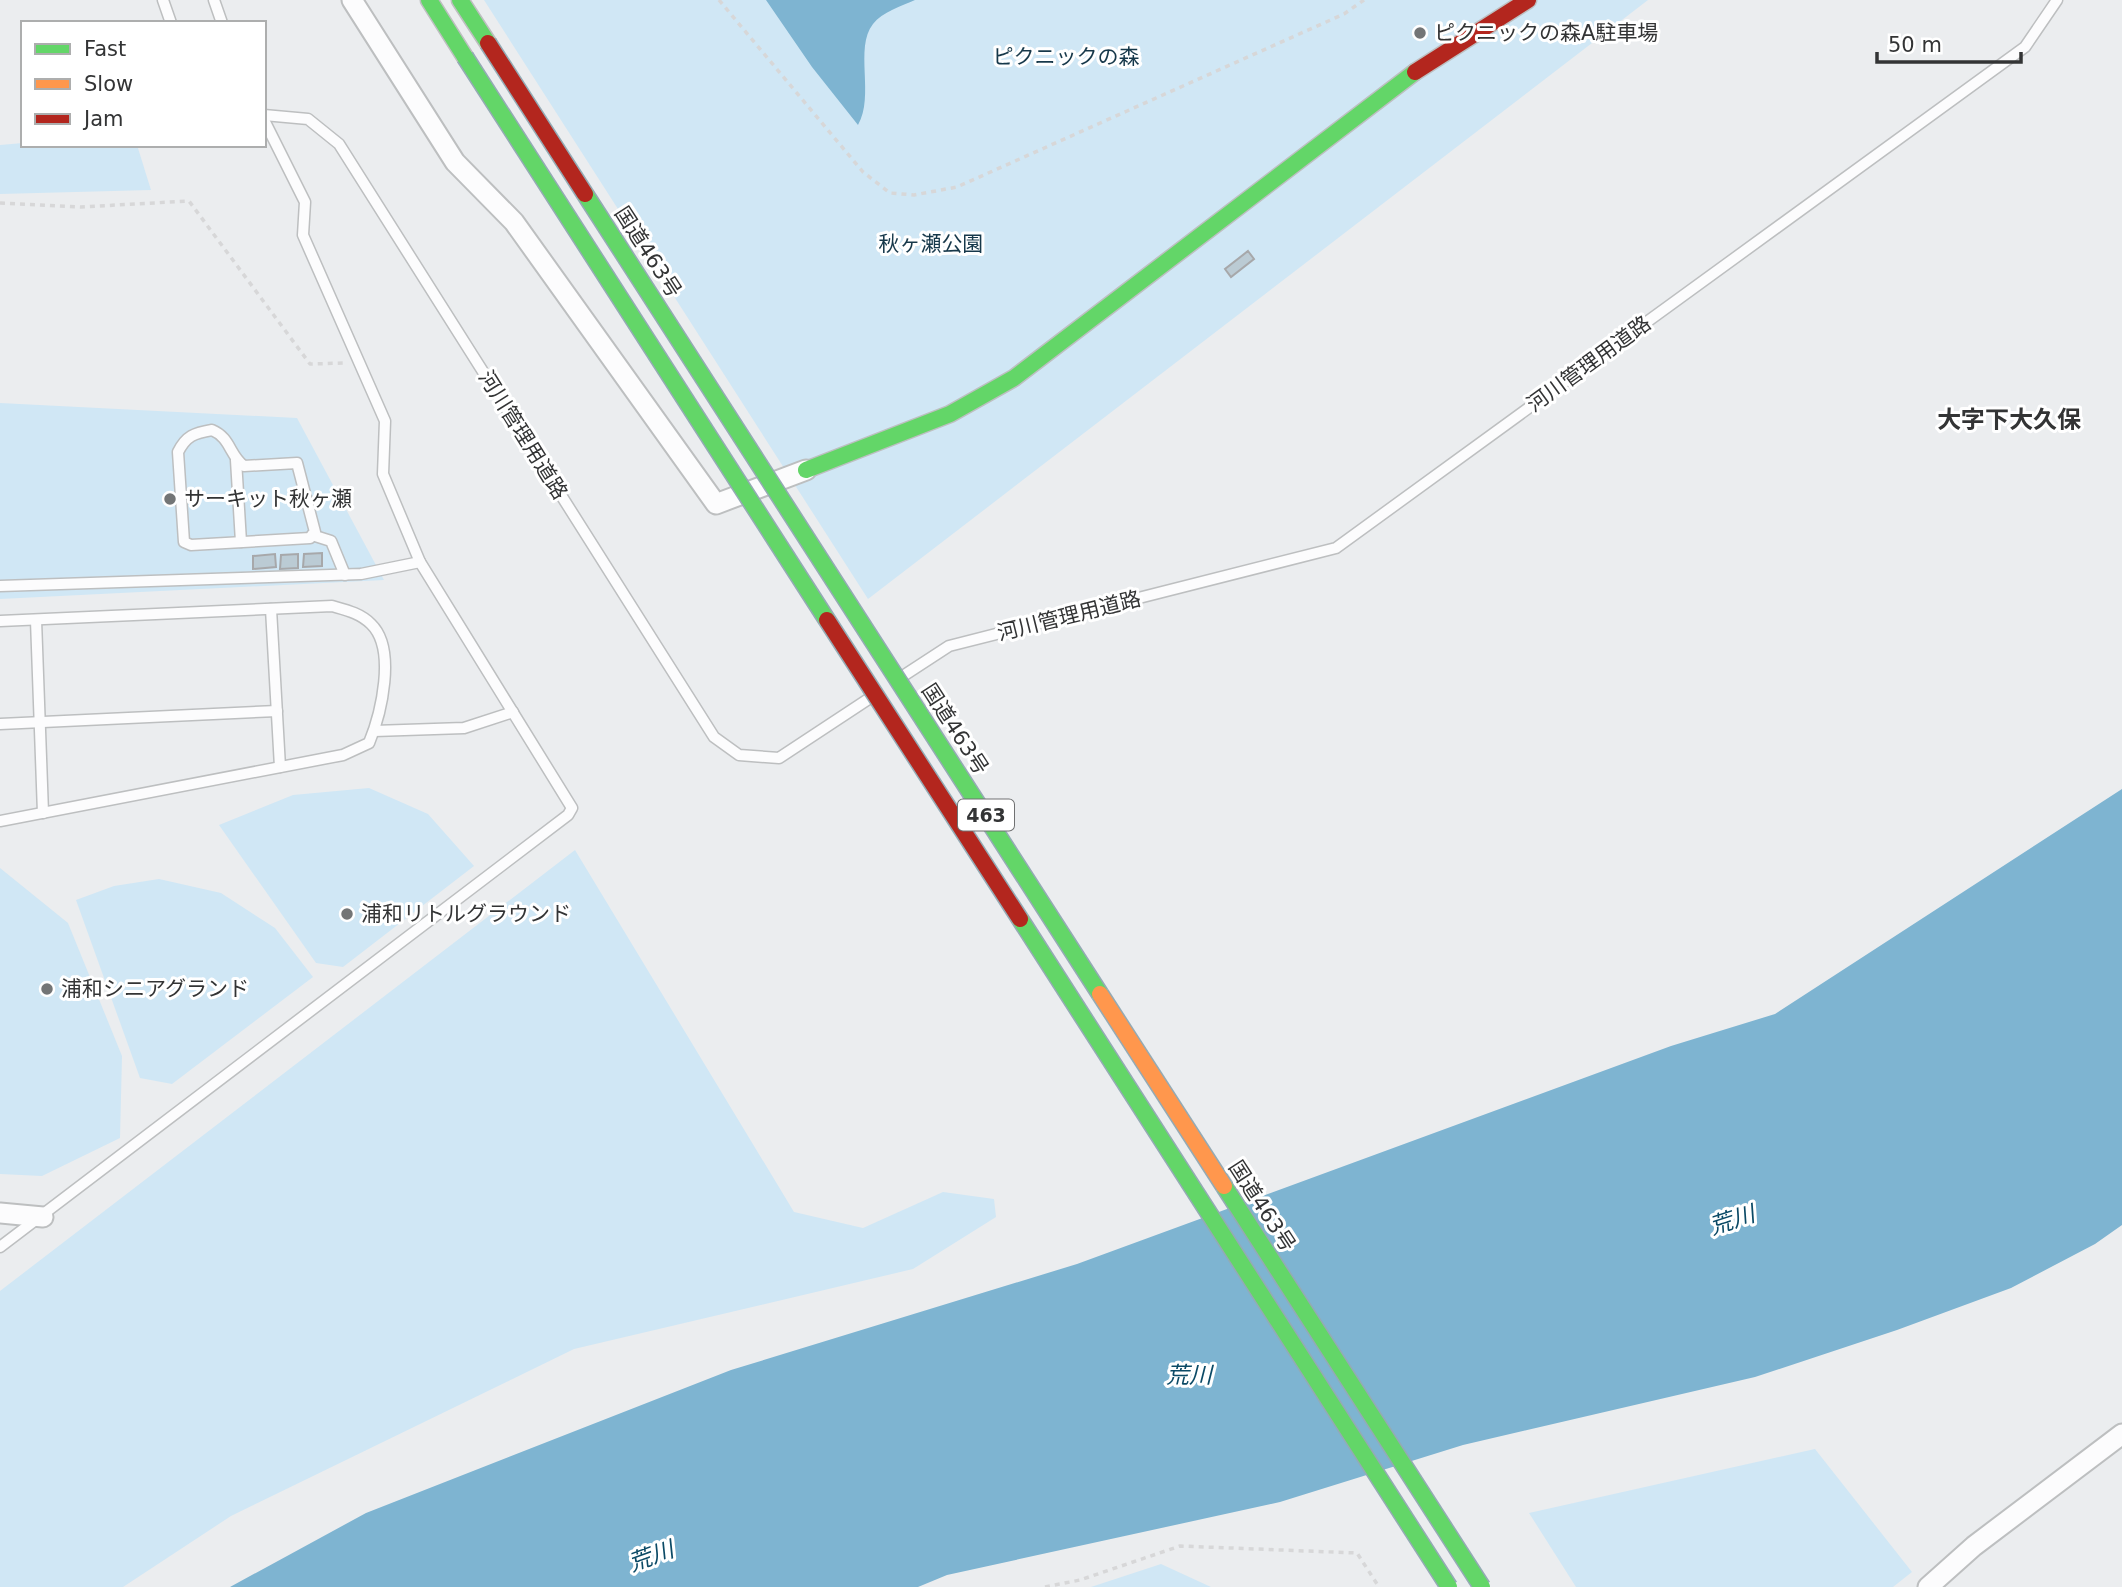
<svg xmlns="http://www.w3.org/2000/svg" width="2122" height="1587" viewBox="0 0 2122 1587" font-family="'DejaVu Sans','Noto Sans JP',sans-serif">
	<rect width="100%" height="100%" fill="#ebedef"/>
	<g fill="#d0e7f5">
		<polygon points="484,0 1648,0 868,599"/>
		<polygon points="23,143 137,145 151,190 0,194 0,145"/>
		<polygon points="0,403 297,418 384,580 0,599"/>
		<polygon points="369,788 428,814 474,866 343,967 316,963 219,825 293,795"/>
		<polygon points="575,850 794,1212 863,1228 943,1192 994,1199 996,1217 913,1269 574,1349 231,1516 123,1587 0,1587 0,1291"/>
		<polygon points="0,868 68,923 122,1056 120,1138 42,1176 0,1174"/>
		<polygon points="159,879 221,893 275,928 313,977 172,1084 140,1078 76,900 114,886"/>
		<polygon points="1815,1449 1912,1572 1893,1587 1576,1587 1529,1513"/>
		<polygon points="1161,1564 1211,1587 1091,1587"/>
	</g>
	<g fill="#7eb4d1">
		<path d="M766,0H915C902,6 882,12 873,24C854,48 875,96 858,125L812,67Z"/>
		<polygon points="2122,789 2122,1225 2095,1244 2011,1288 1897,1330 1755,1377 1463,1445 1280,1502 947,1575 918,1587 230,1587 366,1513 731,1370 1077,1264 1671,1046 1775,1014"/>
	</g>
	<g fill="#bbcbd4" stroke="#a7a8aa" stroke-width="2">
		<polygon points="1248,251 1254,259 1231,277 1225,269"/>
		<polygon points="322,553 322,566 303,567 304,554"/>
		<polygon points="275,554 276,567 253,569 253,556"/>
		<polygon points="298,554 298,568 280,569 281,555"/>
	</g>
	<g fill="none" stroke-linecap="round" stroke-linejoin="round">
		<defs>
			<g id="lane">
				<polyline points="163,0 171,23"/>
				<polyline points="214,0 222,23"/>
				<polyline points="264,115 308,119 339,144 714,737 739,755 779,758 870,698"/>
				<path d="M212,430C231,438 229,455 244,466L297,463L315,532L310,538L191,545L184,542L178,452C186,436 194,433 212,430Z"/>
				<polyline points="236,460 241,542"/>
				<polyline points="312,535 331,541 345,575"/>
				<polyline points="0,586 361,574 420,562"/>
				<polyline points="271,609 280,767"/>
				<polyline points="36,620 43,813"/>
				<path d="M0,621L332,606C346,610 360,613 371,624C397,649 381,714 369,743L343,755L0,821"/>
				<polyline points="903,676 949,646 1336,548 2025,47 2057,0"/>
				<polyline points="0,724 277,711"/>
				<polyline points="374,731 464,728 513,712"/>
				<polyline points="0,1247 568,815 572,808 420,562 383,474 385,421 303,235 305,202 264,120"/>
			</g>
			<g id="street">
				<polyline points="352,0 455,162 514,222 716,504 806,470"/>
				<polyline points="0,1213 43,1217"/>
				<polyline points="1928,1587 1974,1546 2122,1434"/>
			</g>
			<g id="fast">
				<polyline points="429,0 465,57"/>
				<polyline points="460,0 488,43"/>
				<polyline points="806,470 950,414 1014,378 1415,72"/>
			</g>
			<polyline id="jam" points="1415,72 1528,0"/>
		</defs>
		<use href="#lane" stroke="#bdbfc0" stroke-width="13"/>
		<use href="#street" stroke="#bdbfc0" stroke-width="23"/>
		<use href="#fast" stroke="#bdbfc0" stroke-width="19"/>
		<use href="#jam" stroke="#bdbfc0" stroke-width="19"/>
		<g stroke="#d7d7d8" stroke-width="3.5" stroke-dasharray="5 5" stroke-linecap="butt">
			<polyline points="719,0 863,172 890,193 914,195 957,187 1344,14 1364,0"/>
			<polyline points="0,203 81,207 189,201 310,364 346,363"/>
			<polyline points="1045,1587 1080,1580 1180,1546 1357,1553 1379,1587"/>
		</g>
		<use href="#lane" stroke="#fcfcfd" stroke-width="10"/>
		<use href="#street" stroke="#fcfcfd" stroke-width="19"/>
		<use href="#fast" stroke="#63d668" stroke-width="16"/>
		<use href="#jam" stroke="#b3261e" stroke-width="16"/>
		<defs>
			<g id="fast-bridge">
				<polyline points="465,57 827,620"/>
				<polyline points="585,194 1100,994"/>
				<polyline points="1020,919 1449,1587"/>
				<polyline points="1224,1186 1482,1587"/>
			</g>
			<polyline id="slow-bridge" points="1100,994 1224,1186"/>
			<g id="jam-bridge">
				<polyline points="488,43 585,194"/>
				<polyline points="827,620 1020,919"/>
			</g>
		</defs>
		<use href="#fast-bridge" stroke="#94aab4" stroke-width="19" stroke-linecap="butt"/>
		<use href="#slow-bridge" stroke="#94aab4" stroke-width="19" stroke-linecap="butt"/>
		<use href="#jam-bridge" stroke="#94aab4" stroke-width="19" stroke-linecap="butt"/>
		<use href="#fast-bridge" stroke="#63d668" stroke-width="16"/>
		<use href="#slow-bridge" stroke="#ff974d" stroke-width="16"/>
		<use href="#jam-bridge" stroke="#b3261e" stroke-width="16"/>
	</g>
	<g fill="#737576" stroke="#fff" stroke-width="2.5">
		<circle cx="1420" cy="33" r="7"/>
		<circle cx="170" cy="499" r="7"/>
		<circle cx="347" cy="914" r="7"/>
		<circle cx="47" cy="989" r="7"/>
	</g>
	<g text-anchor="middle" dominant-baseline="central" stroke-width="6" stroke-linejoin="round" paint-order="stroke">
		<rect fill="#fff" stroke="#707172" stroke-width="2" x="958" y="799.5" width="56" height="31" rx="5"/>
		<g font-size="19" font-weight="bold" fill="#333435">
			<text x="986" y="815">463</text>
		</g>
		<g font-size="21" fill="#333435" stroke="#fff" text-anchor="start">
			<text x="1434" y="33">ピクニックの森A駐車場</text>
			<text x="184" y="499">サーキット秋ヶ瀬</text>
			<text x="361" y="914">浦和リトルグラウンド</text>
			<text x="61" y="989">浦和シニアグランド</text>
		</g>
		<g font-size="21" fill="#16384a" stroke="#fff">
			<text x="1066" y="57">ピクニックの森</text>
			<text x="931" y="244">秋ヶ瀬公園</text>
		</g>
		<g font-size="21" fill="#333435" stroke="#fff">
			<text transform="translate(648 252) rotate(57)">国道463号</text>
			<text transform="translate(1589 364) rotate(-36)">河川管理用道路</text>
			<text transform="translate(523 435) rotate(58)">河川管理用道路</text>
			<text transform="translate(1069 616) rotate(-14)">河川管理用道路</text>
			<text transform="translate(955 729) rotate(57)">国道463号</text>
			<text transform="translate(1262 1206) rotate(57)">国道463号</text>
		</g>
		<g font-size="23" font-style="italic" fill="#0b4a66" stroke="#fff">
			<text transform="translate(1732 1220) rotate(-18)">荒川</text>
			<text x="1189" y="1375">荒川</text>
			<text transform="translate(651 1556) rotate(-20)">荒川</text>
		</g>
		<g font-size="24" font-weight="bold" fill="#333435" stroke="#fff">
			<text x="2009" y="420">大字下大久保</text>
		</g>
	</g>
	<rect x="21" y="21" width="245" height="126" fill="#ffffff" stroke="#adaeae" stroke-width="2"/>
	<rect x="35" y="44" width="35" height="10" fill="#63d668" stroke="#adaeae" stroke-width="2"/>
	<text x="84" y="56" font-size="21" fill="#333435">Fast</text>
	<rect x="35" y="79" width="35" height="10" fill="#ff974d" stroke="#adaeae" stroke-width="2"/>
	<text x="84" y="91" font-size="21" fill="#333435">Slow</text>
	<rect x="35" y="114" width="35" height="10" fill="#b3261e" stroke="#adaeae" stroke-width="2"/>
	<text x="84" y="126" font-size="21" fill="#333435">Jam</text>
	<path d="M1877 52v10h144v-10" fill="none" stroke="#333435" stroke-width="3.5"/>
	<text x="1888" y="52" font-size="21" fill="#333435" stroke="#ffffff" stroke-width="5" paint-order="stroke">50 m</text>
</svg>
